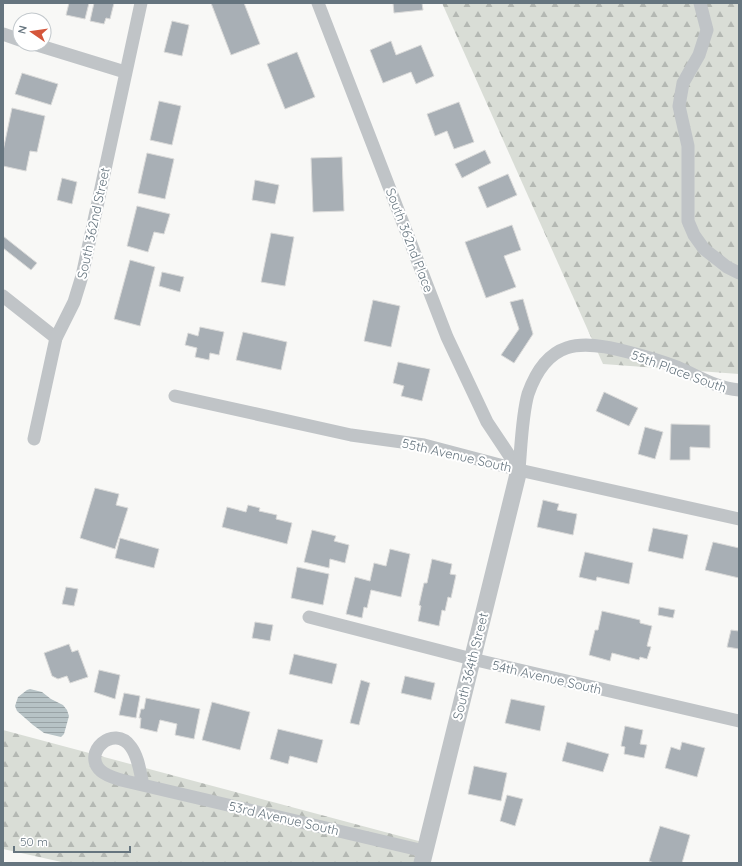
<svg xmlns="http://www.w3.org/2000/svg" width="742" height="866" viewBox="0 0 742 866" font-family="Quicksand,sans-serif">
	<defs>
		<pattern id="forest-firs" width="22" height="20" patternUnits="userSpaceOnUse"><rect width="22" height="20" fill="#d9ddd6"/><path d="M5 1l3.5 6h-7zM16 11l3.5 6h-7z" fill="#b4b8b3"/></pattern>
		<pattern id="water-rules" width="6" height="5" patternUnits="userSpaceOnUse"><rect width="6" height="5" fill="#b7c3c6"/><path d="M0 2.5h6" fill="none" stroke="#99a3a6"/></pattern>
	</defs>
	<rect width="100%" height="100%" fill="#f8f8f6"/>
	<g fill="url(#forest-firs)">
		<polygon points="442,3 739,3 739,374 603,364"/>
		<polygon points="3,730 426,843 422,863 66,863 3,849"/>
	</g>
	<polygon fill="url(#water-rules)" points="30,689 42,692 51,699 63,705 67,710 69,716 64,734 61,737 44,733 33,725 17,711 15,706 18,697 27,690"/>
	<g fill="#a8afb5" stroke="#dadad9">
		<polygon points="69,3 89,3 85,19 66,15"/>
		<polygon points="94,3 114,3 110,19 106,18 104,24 90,21"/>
		<polygon points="211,3 244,3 260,44 231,55"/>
		<polygon points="393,3 422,3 423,10 394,13"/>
		<polygon points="172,21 189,25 182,56 164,52"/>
		<polygon points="391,41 396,55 421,45 434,76 416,84 411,72 383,83 370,50"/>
		<polygon points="297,52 315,97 285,109 267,64"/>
		<polygon points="22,73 58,84 51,105 15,94"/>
		<polygon points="159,101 181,106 172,145 150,140"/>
		<polygon points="459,102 474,142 454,149 447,131 435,136 427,114"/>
		<polygon points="12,108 45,116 37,152 30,151 26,171 3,166 3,151"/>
		<polygon points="485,150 491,163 462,178 455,164"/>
		<polygon points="147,153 174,159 165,199 138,193"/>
		<polygon points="342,157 344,211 313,212 311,158"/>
		<polygon points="508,174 517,195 487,208 478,187"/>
		<polygon points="62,178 77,182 72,204 57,200"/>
		<polygon points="255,180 279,185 275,204 252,200"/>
		<polygon points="137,206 170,214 164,234 154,232 148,252 127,246"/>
		<polygon points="512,225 521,250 504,256 516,287 486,298 465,242"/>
		<polygon points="271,233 294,237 285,286 261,282"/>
		<polygon points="3,236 37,263 31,270 3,248"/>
		<polygon points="130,260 155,267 140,326 114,319"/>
		<polygon points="162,272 184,277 180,292 159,286"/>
		<polygon points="523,299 533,334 514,363 501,355 519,329 510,302"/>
		<polygon points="373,300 400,306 391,347 364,341"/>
		<polygon points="200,327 224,332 219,355 210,353 209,360 195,357 197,348 185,345 188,333 198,336"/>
		<polygon points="243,332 287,342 281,370 236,360"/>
		<polygon points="398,362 430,369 422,401 401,396 404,386 393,383"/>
		<polygon points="604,392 638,408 629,426 596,411"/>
		<polygon points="671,424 710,425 710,448 690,447 690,460 670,460"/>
		<polygon points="645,427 663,432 655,459 638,454"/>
		<polygon points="95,488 119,494 116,505 128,508 115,549 80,538"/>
		<polygon points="543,500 559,504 557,510 577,514 573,535 537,527"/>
		<polygon points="248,505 260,508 259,511 277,515 276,519 292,523 287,544 222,527 227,507 246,512"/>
		<polygon points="653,528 688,535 683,559 648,551"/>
		<polygon points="312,530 336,536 334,541 349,545 345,563 330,559 329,568 304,562"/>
		<polygon points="120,538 159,549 154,568 115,558"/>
		<polygon points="713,542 739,548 739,578 705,570"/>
		<polygon points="390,549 410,554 401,597 371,590 367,608 364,607 362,618 346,614 355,577 370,581 374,563 386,566"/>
		<polygon points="585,552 633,563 629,584 597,577 596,581 579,577"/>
		<polygon points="432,559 452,564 450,574 456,575 451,598 448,597 445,611 442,610 439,626 418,621 421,606 419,605 424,583 427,583"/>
		<polygon points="297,567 329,574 323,605 291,598"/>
		<polygon points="66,587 78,589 74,606 62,604"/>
		<polygon points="659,607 675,610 673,618 658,615"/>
		<polygon points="602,611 640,620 640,623 652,626 647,646 651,647 647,659 640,657 639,660 612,653 610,661 589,655 595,630 598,630"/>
		<polygon points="255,622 273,625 270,641 252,638"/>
		<polygon points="731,630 739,631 739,649 727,647"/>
		<polygon points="69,644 72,652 78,650 88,677 70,683 67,676 58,679 52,676 44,653"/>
		<polygon points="294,654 337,664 332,684 289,674"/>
		<polygon points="99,670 120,675 115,699 94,692"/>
		<polygon points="405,676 435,683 431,700 401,693"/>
		<polygon points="361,680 370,683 359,725 350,723"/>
		<polygon points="124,693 140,696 136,718 119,715"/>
		<polygon points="146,698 200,709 194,739 175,735 177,724 160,720 157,732 140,728 141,718 139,718 141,709 144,709"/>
		<polygon points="511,699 545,706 540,731 505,723"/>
		<polygon points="212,702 250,712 240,750 202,740"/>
		<polygon points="625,726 643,730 640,744 647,745 644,758 624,754 625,747 621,746"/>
		<polygon points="278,729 323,740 317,763 290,756 288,764 270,759"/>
		<polygon points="567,742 609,754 603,772 562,761"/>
		<polygon points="682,742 705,748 697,777 665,768 671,747 680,750"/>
		<polygon points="474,766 507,773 501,801 468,794"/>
		<polygon points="507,795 523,799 515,826 500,821"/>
		<polygon points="660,826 690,835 682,863 654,863 649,861"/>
	</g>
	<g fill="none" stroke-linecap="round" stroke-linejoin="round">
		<g stroke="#c0c4c7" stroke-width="13">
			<polyline points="318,3 447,337 487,422 519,470"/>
			<polyline points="700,3 707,30 699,55 683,83 679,106 688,146 688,221 694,235 704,249 727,267 739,273"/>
			<polyline points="3,34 20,40"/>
			<polyline points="34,44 125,72"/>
			<polyline points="3,296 56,338"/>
			<polyline points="175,396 351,435 424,445 519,470 739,519"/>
			<polyline points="34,439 56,338 74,302 82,276 141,3"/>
			<path d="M519,470C521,447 522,415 528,394C547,340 579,339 628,352C644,356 661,361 677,367C698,376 716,388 739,390"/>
			<polyline points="309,617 472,659 739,721"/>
			<path d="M143,785C140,773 139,758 131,747C114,723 81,753 101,771C107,776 115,778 121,780L424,851"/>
		</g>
		<polyline stroke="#c0c4c7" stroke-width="17" points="422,863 519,470"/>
	</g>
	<g text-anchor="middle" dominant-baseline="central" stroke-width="4" stroke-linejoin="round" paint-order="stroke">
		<g font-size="13" fill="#66757f" stroke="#fff">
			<text transform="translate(93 223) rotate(-78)">South 362nd Street</text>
			<text transform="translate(410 240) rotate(69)">South 362nd Place</text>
			<text transform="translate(679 371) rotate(20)">55th Place South</text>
			<text transform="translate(457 455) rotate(13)">55th Avenue South</text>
			<text transform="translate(470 666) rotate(-76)">South 364th Street</text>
			<text transform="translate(547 677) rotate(13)">54th Avenue South</text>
			<text transform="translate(284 818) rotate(13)">53rd Avenue South</text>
		</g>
	</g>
	<rect width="742" height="866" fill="none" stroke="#66757f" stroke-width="8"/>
	<g transform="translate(32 32) rotate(283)"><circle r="19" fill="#ffffff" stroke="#c2c8cc"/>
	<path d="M0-3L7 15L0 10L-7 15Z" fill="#d4563b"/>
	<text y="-6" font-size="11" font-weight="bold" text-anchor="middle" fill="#66757f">N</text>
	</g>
	<path d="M14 846v6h116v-6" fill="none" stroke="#66757f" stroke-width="2"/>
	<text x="20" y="846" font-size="12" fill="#66757f" stroke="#ffffff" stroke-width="3" paint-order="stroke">50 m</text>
</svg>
